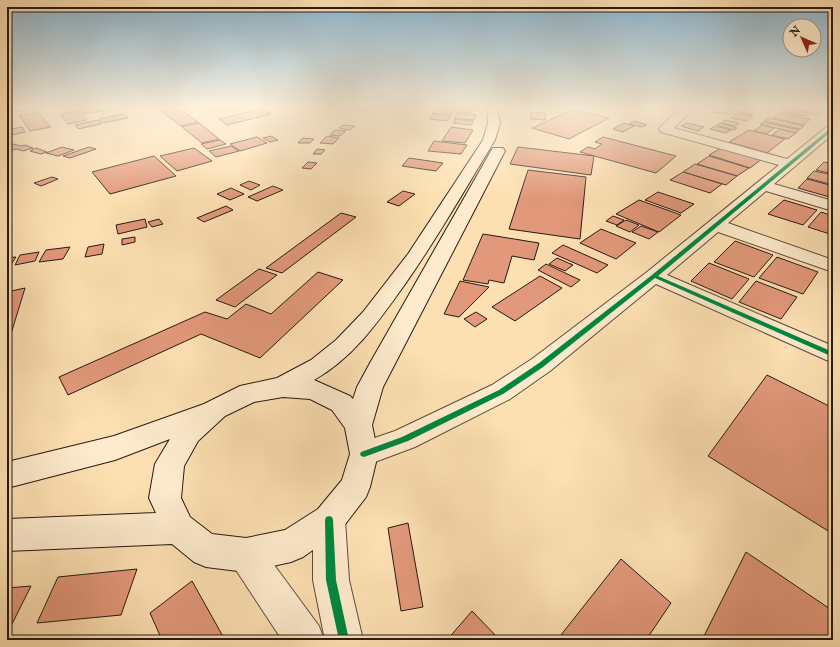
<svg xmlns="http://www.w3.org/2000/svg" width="840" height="647" viewBox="0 0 840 647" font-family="'IM FELL English',serif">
	<rect width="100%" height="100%" fill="#fde0b2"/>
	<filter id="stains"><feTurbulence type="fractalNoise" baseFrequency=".005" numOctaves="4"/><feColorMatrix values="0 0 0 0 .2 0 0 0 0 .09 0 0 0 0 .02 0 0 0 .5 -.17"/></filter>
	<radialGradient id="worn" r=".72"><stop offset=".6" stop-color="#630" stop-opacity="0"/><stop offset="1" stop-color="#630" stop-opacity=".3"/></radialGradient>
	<g fill="#e2987a" stroke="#271a13">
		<polygon points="17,108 38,108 38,109 19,112"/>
		<polygon points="89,108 115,108 84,114 81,109"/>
		<polygon points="157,108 178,108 198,122 181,126"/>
		<polygon points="355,108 371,108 371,110 355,111"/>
		<polygon points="437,108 439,108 455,110 451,115 432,113"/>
		<polygon points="458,108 475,108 472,113 455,112"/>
		<polygon points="716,108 729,111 726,114 713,112"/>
		<polygon points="746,108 749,108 757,110 750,115 739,112"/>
		<polygon points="785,108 809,113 804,116 781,111"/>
		<polygon points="786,108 812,108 824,110 818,115"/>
		<polygon points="262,109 271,114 227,125 219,119"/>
		<polygon points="574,109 609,118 569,139 532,128"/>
		<polygon points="78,111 87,120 68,124 60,114"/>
		<polygon points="38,112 51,127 30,131 19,115"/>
		<polygon points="531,112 546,113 545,120 530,119"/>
		<polygon points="457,113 476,115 474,120 454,119"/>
		<polygon points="737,113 753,116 747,121 731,118"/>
		<polygon points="780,113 810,119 804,125 773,118"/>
		<polygon points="124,114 128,118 102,123 99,119"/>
		<polygon points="433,114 451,115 447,121 429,119"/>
		<polygon points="769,118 804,126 800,129 764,121"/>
		<polygon points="456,119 473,121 471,125 453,123"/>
		<polygon points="98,120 101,124 78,129 75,125"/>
		<polygon points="725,120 739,123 735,126 721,123"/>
		<polygon points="635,121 647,125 642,127 629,124"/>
		<polygon points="764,122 799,130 795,133 760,124"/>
		<polygon points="199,123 219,139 202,143 182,127"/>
		<polygon points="624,123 634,126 623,132 613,129"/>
		<polygon points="687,123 704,127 698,131 681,126"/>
		<polygon points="720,123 737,128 734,130 717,125"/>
		<polygon points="344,125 355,126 350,130 339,128"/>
		<polygon points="762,125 774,128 766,134 754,131"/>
		<polygon points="716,126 731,130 726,133 710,129"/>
		<polygon points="22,127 25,132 7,136 7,130"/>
		<polygon points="451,127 473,130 465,143 442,141"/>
		<polygon points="780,129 796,133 788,139 772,135"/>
		<polygon points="335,130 346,131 340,136 330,135"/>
		<polygon points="749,130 785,139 767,153 729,142"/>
		<polygon points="271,136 278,140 270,142 263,138"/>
		<polygon points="327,136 339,138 333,144 320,143"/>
		<polygon points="257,137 267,143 240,151 230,144"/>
		<polygon points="603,137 676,156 656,173 580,152 588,147 595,149 602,144 595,142"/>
		<polygon points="303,138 314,139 310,143 298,143"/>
		<polygon points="220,140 226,144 207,149 201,144"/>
		<polygon points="434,141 467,145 461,154 428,151"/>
		<polygon points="13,144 21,146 25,145 33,148 23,151 16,149 7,152 7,146"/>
		<polygon points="231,146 239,151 216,157 209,151"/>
		<polygon points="62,147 74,150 58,156 46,153"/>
		<polygon points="89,147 96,149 70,158 63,156"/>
		<polygon points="518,147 594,156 591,175 510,164"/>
		<polygon points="36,148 47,152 41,154 30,151"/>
		<polygon points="194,148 212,161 177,171 160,156"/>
		<polygon points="721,148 762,159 750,168 709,155"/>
		<polygon points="317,149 325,150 321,154 313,154"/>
		<polygon points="154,156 176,176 110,194 92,172"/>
		<polygon points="709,156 749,168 737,176 697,164"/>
		<polygon points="409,158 443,163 436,171 402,166"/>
		<polygon points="308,162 317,163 311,169 302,168"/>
		<polygon points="824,162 833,164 833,174 816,170"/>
		<polygon points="695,164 737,176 726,185 683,172"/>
		<polygon points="528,170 586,177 580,239 509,229"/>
		<polygon points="814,171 833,175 833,185 807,178"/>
		<polygon points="683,172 722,184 710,193 670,180"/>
		<polygon points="52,177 58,179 41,186 34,183"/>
		<polygon points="807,179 833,186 833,198 798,188"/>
		<polygon points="249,181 260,185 251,190 240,185"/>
		<polygon points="273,186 283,190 257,201 248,197"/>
		<polygon points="231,188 244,194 230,200 217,194"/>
		<polygon points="403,191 415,194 399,206 387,202"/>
		<polygon points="658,192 694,204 681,213 645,200"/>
		<polygon points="639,200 681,215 659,232 616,214"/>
		<polygon points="784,200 817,210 803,225 768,214"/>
		<polygon points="226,206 233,210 204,222 197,218"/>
		<polygon points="821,212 833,216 833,235 808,227"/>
		<polygon points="341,213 356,217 282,273 266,268"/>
		<polygon points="613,216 624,220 617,225 606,221"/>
		<polygon points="145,219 147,227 118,234 116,225"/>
		<polygon points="159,219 163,224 152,227 148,222"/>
		<polygon points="626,220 639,225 630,232 616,226"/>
		<polygon points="641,226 658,232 649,239 632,232"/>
		<polygon points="601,229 636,243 616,259 580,243"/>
		<polygon points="483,234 539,243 534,260 512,256 504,283 489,280 488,284 463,280"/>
		<polygon points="135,237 135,242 122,245 122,239"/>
		<polygon points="735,241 773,255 754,277 714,262"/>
		<polygon points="104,244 102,254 85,257 88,247"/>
		<polygon points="563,245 608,265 597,273 552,253"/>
		<polygon points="70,247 63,259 39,262 46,250"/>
		<polygon points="39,252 35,261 15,265 20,255"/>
		<polygon points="16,257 12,263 7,264 7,258"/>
		<polygon points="777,257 818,272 803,294 759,278"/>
		<polygon points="557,258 573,265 565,271 549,264"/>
		<polygon points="709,263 749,279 732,299 691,281"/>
		<polygon points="546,264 580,280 571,287 538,270"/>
		<polygon points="259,269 277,275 235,307 216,300"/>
		<polygon points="318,272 343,280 260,358 201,334 68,395 59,377 205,312 227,319 246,304 271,314"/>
		<polygon points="540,276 562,288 515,321 492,307"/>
		<polygon points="460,281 489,287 459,317 444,314"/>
		<polygon points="756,281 797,297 781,319 739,302"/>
		<polygon points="25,288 7,347 7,292"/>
		<polygon points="476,312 487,319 475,327 464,319"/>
		<polygon points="767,375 833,408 833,534 708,456"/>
		<polygon points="408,523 423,607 401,611 388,528"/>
		<polygon points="746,552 833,611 833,640 702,640"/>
		<polygon points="621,559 671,603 646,640 557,640"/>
		<polygon points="137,569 121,615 37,623 58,577"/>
		<polygon points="192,581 225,640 162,640 150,613"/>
		<polygon points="31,586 9,630 7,630 7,588"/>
		<polygon points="472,611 500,640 447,640"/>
	</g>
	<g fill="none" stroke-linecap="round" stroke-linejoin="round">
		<defs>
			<g id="street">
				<polygon points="682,108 694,108 674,128 787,159 829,125 833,124 833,134 774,184 833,201 833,211 766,191 728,223 833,260 833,272 718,232 667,275 833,346 833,363 656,284 550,371 510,399 415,447 364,466 354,463 350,454 354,445 395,431 492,385 532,359 647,272 779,165 661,132 659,129 661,126"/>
				<polygon points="329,505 340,509 345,520 349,580 363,640 325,640 313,580 313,520 318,509"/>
				<polygon points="246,538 258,543 319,626 324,640 282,640 234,567 229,555 234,543"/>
			</g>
			<path id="secondary" d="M487,108H497L500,123L495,140C465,189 437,239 403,287C378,322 353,358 314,380L350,396L353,399L357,387L370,363L491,151L493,148H503L505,151L383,387L372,425L378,454L370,487L366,497L340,531L303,557L291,562L246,572L206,567L194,562L172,544L7,551V519L156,513L149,498L155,464L170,439L115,460L7,488V462L114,436L204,404L240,386L277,378L311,360L336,340L363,312L408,254L483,140L488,123ZM283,397L310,399L332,410L345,428L350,454L342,480L318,509L285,530L246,538L212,534L190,517L181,498L184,466L198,441L225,416L254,402Z"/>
		</defs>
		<use href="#street" stroke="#5c4c3b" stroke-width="2"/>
		<use href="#secondary" stroke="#271a13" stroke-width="2"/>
		<use href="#street" fill="#feebcd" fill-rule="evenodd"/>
		<use href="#secondary" fill="#feebcd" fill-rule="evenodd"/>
		<defs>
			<g id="cycleway">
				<polygon points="832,127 833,127 833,130 658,276 833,352 833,357 655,278 543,367 503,394 408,441 364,457 361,456 360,454 361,452 402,437 499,390 539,363 652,275"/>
				<polygon points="329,516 332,517 333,520 336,580 349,640 339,640 326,580 325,520 326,517"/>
			</g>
		</defs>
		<use href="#cycleway" stroke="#feebcd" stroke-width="2"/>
		<use href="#cycleway" fill="#00873e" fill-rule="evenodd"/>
	</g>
	<linearGradient id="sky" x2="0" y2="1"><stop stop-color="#8bb7d2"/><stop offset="0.54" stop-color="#fef1dc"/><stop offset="1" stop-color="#fef1dc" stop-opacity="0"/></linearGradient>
	<rect width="840" height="199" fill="url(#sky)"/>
	<rect width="840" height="647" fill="none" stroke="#fde0b2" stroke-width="24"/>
	<rect x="8" y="8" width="824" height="631" fill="none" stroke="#271a13" stroke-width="2"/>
	<rect x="12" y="12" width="816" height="623" fill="none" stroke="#271a13"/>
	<g transform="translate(802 38) rotate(315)"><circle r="19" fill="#feebcd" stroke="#a89783"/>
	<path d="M0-3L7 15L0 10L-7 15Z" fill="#8f2418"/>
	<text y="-6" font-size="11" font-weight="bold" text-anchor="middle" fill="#271a13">N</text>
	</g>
	<rect width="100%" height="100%" filter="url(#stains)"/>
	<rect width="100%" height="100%" fill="url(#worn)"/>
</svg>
